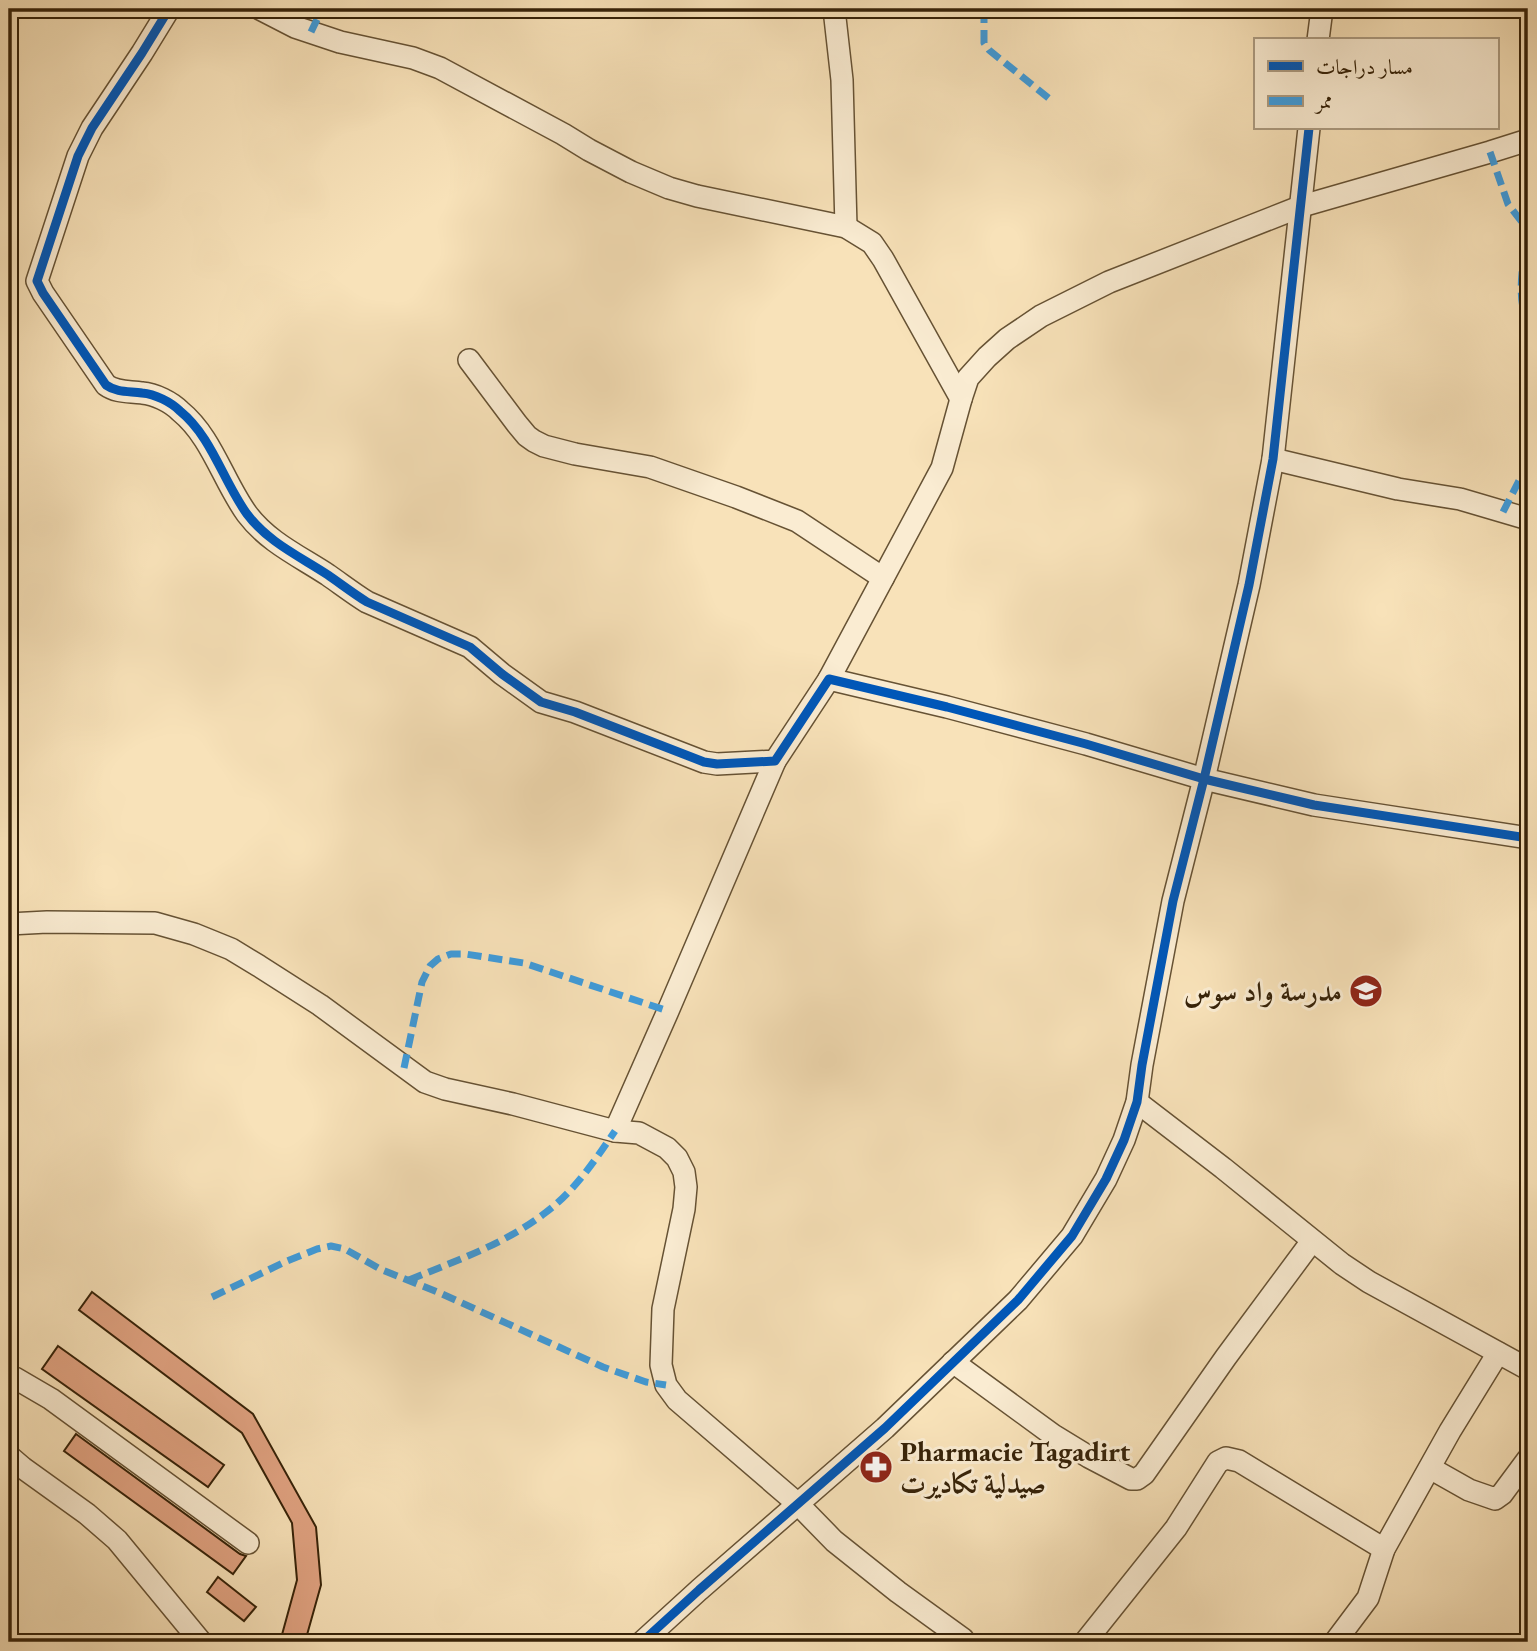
<svg xmlns="http://www.w3.org/2000/svg" width="1537" height="1651" viewBox="0 0 1537 1651" font-family="'EB Garamond',Amiri,serif">
	<rect width="100%" height="100%" fill="#f8e2b9"/>
	<filter id="stains"><feTurbulence type="fractalNoise" baseFrequency=".00286" numOctaves="4"/><feColorMatrix values="0 0 0 0 .2 0 0 0 0 .09 0 0 0 0 .02 0 0 0 .5 -.17"/></filter>
	<radialGradient id="worn" r=".72"><stop offset=".6" stop-color="#630" stop-opacity="0"/><stop offset="1" stop-color="#630" stop-opacity=".3"/></radialGradient>
	<g fill="#e1a382" stroke="#362208" stroke-width="2">
		<polygon points="92,1292 253,1414 316,1527 321,1585 305,1642 280,1642 297,1580 292,1523 242,1433 79,1310"/>
		<polygon points="58,1346 224,1465 208,1487 42,1369"/>
		<polygon points="76,1434 240,1554 246,1556 233,1574 64,1451"/>
		<polygon points="218,1577 256,1607 244,1621 207,1592"/>
	</g>
	<g fill="none" stroke-linecap="round" stroke-linejoin="round">
		<defs>
			<g id="minor">
				<path d="M169,9L142,53L92,128L78,156L37,281L43,293L106,385C117,393 130,391 142,393C155,394 171,402 180,411C212,437 223,481 247,514C268,542 299,556 328,575C341,584 354,594 367,602L470,647L502,674L541,702L575,712L704,762L717,764L775,761L829,679L947,707L1086,744L1204,779L1314,805L1528,838"/>
				<polyline points="260,9 295,27 340,42 413,58 440,68 563,134 589,150 631,172 669,188 697,196 846,227 872,243 883,259 961,399"/>
				<polyline points="834,9 842,80 846,227"/>
				<polyline points="1318,40 1322,9"/>
				<polyline points="469,360 517,424 527,436 534,441 544,446 575,454 650,467 736,497 797,521 883,578"/>
				<polyline points="1273,459 1398,489 1460,499 1528,519"/>
				<polyline points="829,679 942,468 961,399 968,378 987,357 1007,339 1041,316 1109,282 1302,206 1490,152 1528,140"/>
				<polyline points="9,924 47,922 155,923 194,934 231,949 259,966 320,1005 425,1082 445,1089 513,1104 615,1131 639,1133 667,1148 677,1158 684,1172 686,1187 684,1209 663,1309 661,1365 666,1385 677,1400 798,1504 834,1541 898,1592 963,1639"/>
				<polyline points="1137,1102 1223,1168 1342,1264 1369,1282 1528,1369"/>
				<polyline points="615,1131 668,1011 775,761"/>
				<polyline points="953,1362 1053,1435 1089,1457 1131,1479 1137,1479 1144,1474 1226,1357 1312,1241"/>
				<polyline points="9,1378 15,1378 51,1399 248,1543"/>
				<polyline points="9,1456 23,1468 87,1514 117,1540 201,1642"/>
				<polyline points="1430,1468 1469,1490 1495,1499 1502,1494 1528,1459"/>
				<polyline points="642,1642 699,1590 885,1428 1018,1300 1072,1236 1106,1179 1124,1140 1137,1102 1142,1065 1173,901 1204,779 1249,585 1273,459 1309,128"/>
				<polyline points="1085,1642 1176,1528 1218,1462 1226,1458 1239,1461 1384,1549"/>
				<polyline points="1335,1642 1368,1598 1384,1549 1450,1431 1498,1353"/>
			</g>
		</defs>
		<use href="#minor" stroke="#665234" stroke-width="24"/>
		<use href="#minor" stroke="#faecd2" stroke-width="21"/>
		<g stroke="#3e9cdd" stroke-width="7" stroke-dasharray="14 7" stroke-linecap="butt">
			<polyline points="984,9 984,43 989,50 1051,100"/>
			<polyline points="311,32 322,9"/>
			<polyline points="1490,152 1508,204 1528,230"/>
			<path d="M1528,230C1524,261 1515,295 1528,324"/>
			<polyline points="1503,512 1528,463"/>
			<polyline points="404,1068 422,982 430,966 438,959 451,954 465,954 524,963 668,1011"/>
			<path d="M409,1280C455,1261 505,1244 545,1213C575,1191 595,1160 615,1131"/>
			<polyline points="212,1297 287,1261 317,1249 331,1246 345,1249 380,1269 440,1293 603,1367 646,1382 666,1385"/>
			<polyline points="963,1639 970,1642"/>
		</g>
		<defs>
			<g id="cycleway">
				<path d="M169,9L142,53L92,128L78,156L37,281L43,293L106,385C117,393 130,391 142,393C155,394 171,402 180,411C212,437 223,481 247,514C268,542 299,556 328,575C341,584 354,594 367,602L470,647L502,674L541,702L575,712L704,762L717,764L775,761L829,679L947,707L1086,744L1204,779L1314,805L1528,838"/>
				<polyline points="642,1642 699,1590 885,1428 1018,1300 1072,1236 1106,1179 1124,1140 1137,1102 1142,1065 1173,901 1204,779 1249,585 1273,459 1309,128"/>
			</g>
		</defs>
		<use href="#cycleway" stroke="#faecd2" stroke-width="13"/>
		<use href="#cycleway" stroke="#0057b8" stroke-width="9"/>
	</g>
	<defs>
		<symbol id="school-disc" viewBox="-11 -11 22 22"><circle r="9.5" fill="#8f2418" stroke="#faecd2"/><path d="M0-5L7-2L0 1L-7-2ZM-4 1L0 2.5L4 1V4Q0 6-4 4Z" fill="#fff"/></symbol>
		<symbol id="pharmacy-disc" viewBox="-11 -11 22 22"><circle r="9.5" fill="#8f2418" stroke="#faecd2"/><path d="M-2-6h4v4h4v4h-4v4h-4v-4h-4v-4h4Z" fill="#fff"/></symbol>
	</defs>
	<g fill-rule="evenodd">
		<use href="#school-disc" x="1347" y="972" width="38" height="38"/>
		<use href="#pharmacy-disc" x="857" y="1448" width="38" height="38"/>
	</g>
	<g text-anchor="middle" dominant-baseline="central" stroke-width="6" stroke-linejoin="round" paint-order="stroke">
		<g font-size="28" font-weight="bold" fill="#362208" stroke="#faecd2" text-anchor="end">
			<text x="1342" y="991">مدرسة واد سوس</text>
			<text x="900" y="1451" text-anchor="start">Pharmacie Tagadirt<tspan x="900" dy="32">صيدلية تكاديرت</tspan></text>
		</g>
	</g>
	<rect width="1537" height="1651" fill="none" stroke="#f8e2b9" stroke-width="35"/>
	<rect x="10" y="10" width="1516" height="1630" fill="none" stroke="#362208" stroke-width="3.5"/>
	<rect x="18" y="18" width="1502" height="1616" fill="none" stroke="#362208" stroke-width="2"/>
	<rect x="1254" y="38" width="245" height="91" fill="#faecd2" stroke="#ac9b81" stroke-width="2"/>
	<rect x="1268" y="61" width="35" height="10" fill="#0057b8" stroke="#ac9b81" stroke-width="2"/>
	<text x="1316" y="74" font-size="21" fill="#362208">مسار دراجات</text>
	<rect x="1268" y="96" width="35" height="10" fill="#3e9cdd" stroke="#ac9b81" stroke-width="2"/>
	<text x="1316" y="108" font-size="21" fill="#362208">ممر</text>
	<rect width="100%" height="100%" filter="url(#stains)"/>
	<rect width="100%" height="100%" fill="url(#worn)"/>
</svg>
